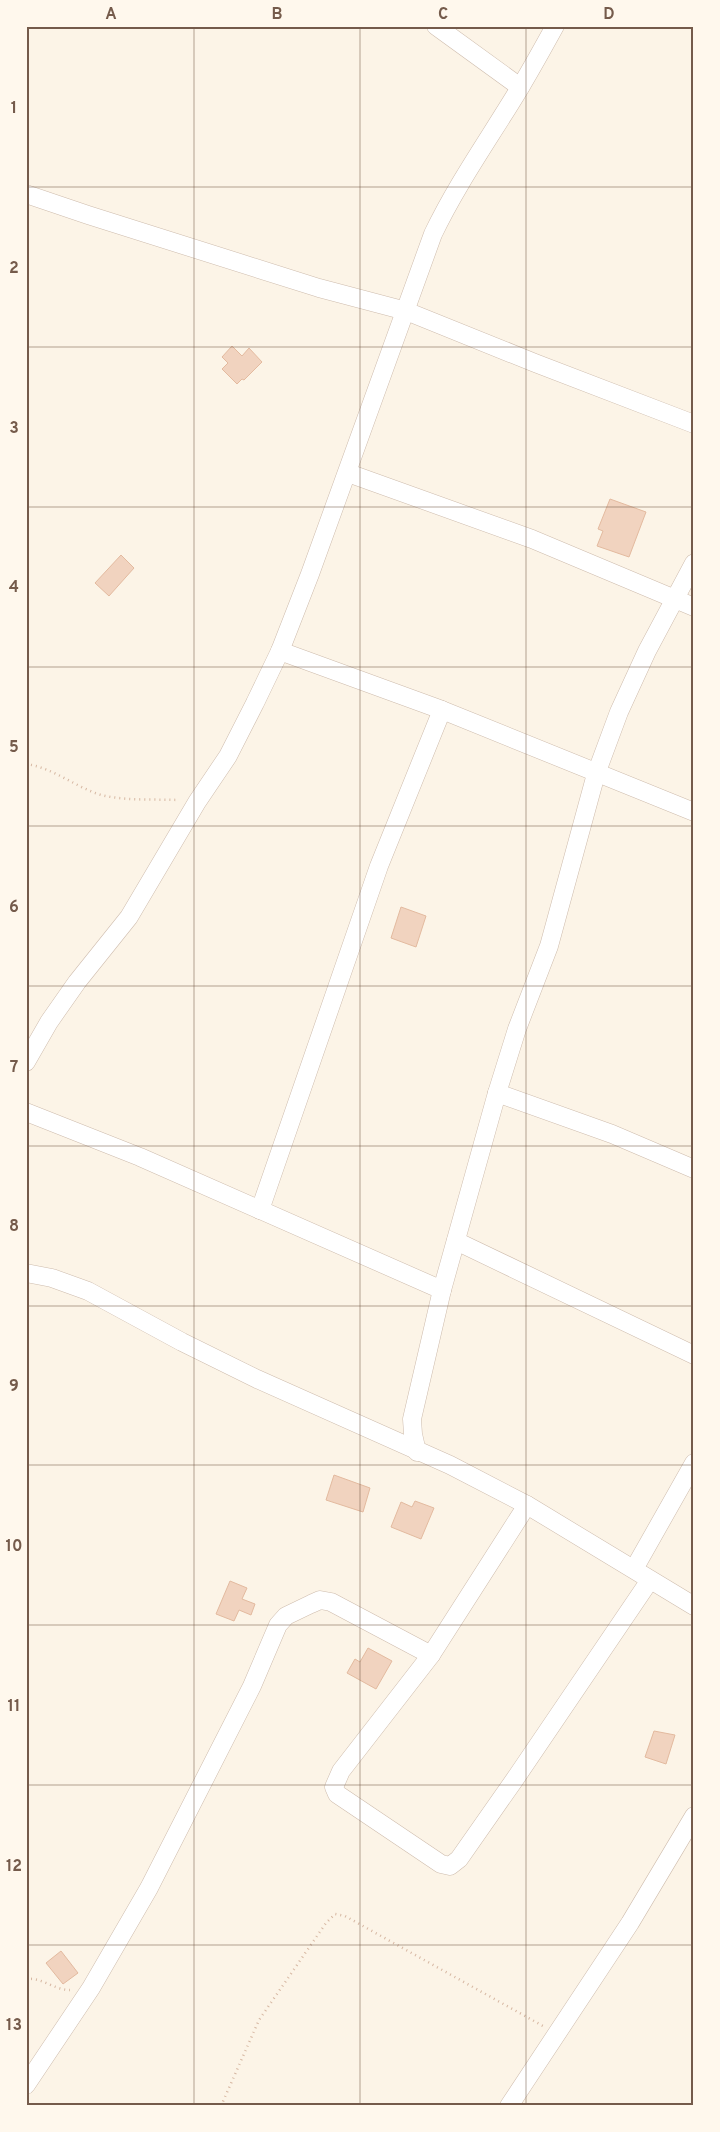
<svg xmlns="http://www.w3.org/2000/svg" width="720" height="2132" viewBox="0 0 720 2132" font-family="Overpass,sans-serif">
	<rect width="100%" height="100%" fill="#fcf4e7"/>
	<g fill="#f1d3bf" stroke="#e3ba9f">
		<polygon points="232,346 242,356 249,348 262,362 244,380 242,379 237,384 222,369 228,363 222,357"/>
		<polygon points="610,499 646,512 629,557 597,546 603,531 598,529"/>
		<polygon points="121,555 134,568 109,596 95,583"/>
		<polygon points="401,907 426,916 416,947 391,938"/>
		<polygon points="334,1475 370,1488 363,1512 326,1500"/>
		<polygon points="415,1501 434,1508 421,1539 391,1527 401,1502 412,1507"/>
		<polygon points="230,1581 247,1588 242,1599 255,1604 251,1615 239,1610 234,1621 216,1614"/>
		<polygon points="368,1648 392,1661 376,1689 347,1673 355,1659 360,1662"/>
		<polygon points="654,1731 675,1735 666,1764 645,1757"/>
		<polygon points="61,1951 78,1973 63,1984 46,1963"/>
	</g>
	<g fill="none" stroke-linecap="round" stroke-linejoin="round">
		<defs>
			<g id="street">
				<polyline points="436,26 520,87"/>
				<polyline points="26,194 88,215 319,288 406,311 535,363 694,424"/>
				<polyline points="348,473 532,539 694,607"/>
				<polyline points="280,651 442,710 694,812"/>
				<path d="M26,1062L49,1022L77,982L129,917L197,802L228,756L255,703L280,651L310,574L433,234C458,182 491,136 521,86C533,66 544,46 555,26"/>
				<polyline points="497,1093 612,1134 694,1169"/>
				<polyline points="26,1112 140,1157 442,1290"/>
				<polyline points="260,1210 379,866 442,710"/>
				<polyline points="456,1241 694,1355"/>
				<polyline points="26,1273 52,1278 88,1291 182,1342 257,1379 450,1465 527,1505 694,1606"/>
				<polyline points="417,1452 413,1434 412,1419 442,1290 497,1093 517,1029 549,946 596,774 619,712 647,651 694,563"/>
				<polyline points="527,1505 431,1655 341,1771 334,1787 337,1794 441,1864 450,1866 459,1859 515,1779 650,1580"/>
				<polyline points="634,1569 694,1463"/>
				<polyline points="26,2085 91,1988 149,1888 252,1686 278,1625 286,1616 311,1604 320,1600 331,1602 431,1655"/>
				<polyline points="509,2106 630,1923 694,1816"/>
			</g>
		</defs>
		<use href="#street" stroke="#cebcad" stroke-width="19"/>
		<g stroke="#d6b7a2" stroke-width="2.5" stroke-dasharray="1 4" stroke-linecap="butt">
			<path d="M26,764C54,768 75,787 101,795C126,801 153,799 178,800"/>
			<path d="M26,1979C42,1977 54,1990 70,1990"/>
			<polyline points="221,2106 259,2020 326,1923 335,1914 345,1916 543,2026"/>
		</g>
		<use href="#street" stroke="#fff" stroke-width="18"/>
	</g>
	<path fill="none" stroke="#755b4b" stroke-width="1" stroke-opacity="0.55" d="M194,26V2106M360,26V2106M526,26V2106M26,187H694M26,347H694M26,507H694M26,667H694M26,826H694M26,986H694M26,1146H694M26,1306H694M26,1465H694M26,1625H694M26,1785H694M26,1945H694"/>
	<rect width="720" height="2132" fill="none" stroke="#fff8ed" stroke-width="55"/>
	<rect x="28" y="28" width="664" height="2076" fill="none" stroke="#755b4b" stroke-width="2"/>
	<g font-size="16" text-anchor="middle" font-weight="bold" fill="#755b4b">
		<text x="111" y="19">A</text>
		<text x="277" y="19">B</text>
		<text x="443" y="19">C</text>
		<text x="609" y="19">D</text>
		<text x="14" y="113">1</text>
		<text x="14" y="273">2</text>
		<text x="14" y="433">3</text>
		<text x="14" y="592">4</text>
		<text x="14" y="752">5</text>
		<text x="14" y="912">6</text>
		<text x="14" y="1072">7</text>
		<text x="14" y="1231">8</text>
		<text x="14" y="1391">9</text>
		<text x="14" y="1551">10</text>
		<text x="14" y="1711">11</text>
		<text x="14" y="1871">12</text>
		<text x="14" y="2030">13</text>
	</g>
</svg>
